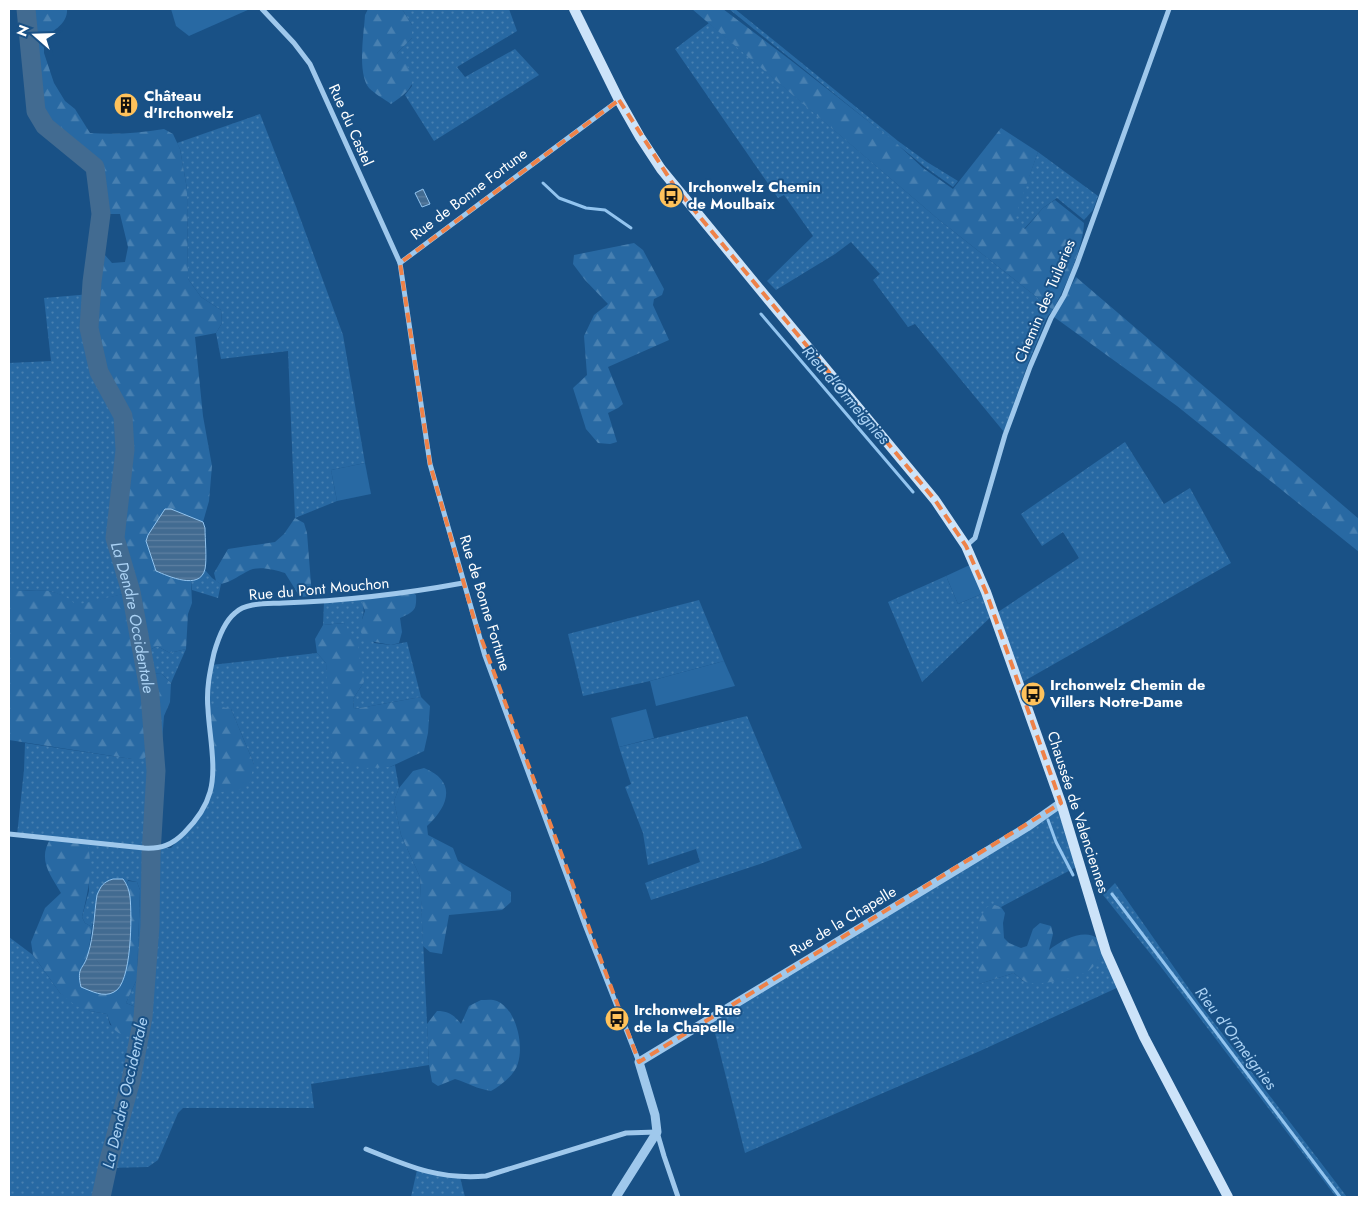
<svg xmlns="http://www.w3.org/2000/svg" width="1368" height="1206" viewBox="0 0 1368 1206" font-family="Jost,sans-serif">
	<defs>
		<pattern id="grass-dots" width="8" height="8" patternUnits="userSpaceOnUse" patternTransform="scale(1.25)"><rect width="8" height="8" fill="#2869a3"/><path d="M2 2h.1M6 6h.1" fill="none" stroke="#4880b1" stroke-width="1.8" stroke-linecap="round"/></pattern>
		<pattern id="forest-firs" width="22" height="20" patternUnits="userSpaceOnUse" patternTransform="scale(1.25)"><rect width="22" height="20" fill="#2869a3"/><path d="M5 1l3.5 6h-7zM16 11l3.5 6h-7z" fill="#4880b1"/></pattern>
		<pattern id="water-rules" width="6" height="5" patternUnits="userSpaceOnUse" patternTransform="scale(1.25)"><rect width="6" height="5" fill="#426b91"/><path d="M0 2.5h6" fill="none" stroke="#5e81a2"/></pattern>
	</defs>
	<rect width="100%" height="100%" fill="#195186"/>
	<g fill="url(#grass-dots)">
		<polygon points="402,9 509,9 517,31 457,67 465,77 515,49 539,75 434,141 405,95 412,86 397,53 412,38 412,25"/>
		<polygon points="729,9 735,9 898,141 927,162 958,181 953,187 925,167"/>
		<polygon points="709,23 938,219 1053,310 1047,317 1027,366 1004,432 915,324 908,327 873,280 880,274 851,242 835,254 776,290 767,281 813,236 784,195 778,198 675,49"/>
		<polygon points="260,114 295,204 343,335 365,463 331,470 337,501 295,518 288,351 221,359 216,333 222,323 221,310 201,297 188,279 187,189 180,149 177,143"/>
		<polygon points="1038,152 1098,196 1093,210 1084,220 1057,198 1043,208 1024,229 1013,220"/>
		<path d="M91,294L89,328L99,372L123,416L125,450L115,538L131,592L76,606C56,585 35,591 9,591V363L51,361L44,298Z"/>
		<polygon points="1125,442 1164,504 1190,488 1231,563 1019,684 994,614 922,682 888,602 946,576 958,604 986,592 995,614 1079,558 1063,532 1042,546 1021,514"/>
		<polygon points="205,570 212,578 221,584 218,598 192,590 191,581 200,576"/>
		<path d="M364,598C361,606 366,609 362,619L374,643L391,645L407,642L421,697L354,709L353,699L364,682L344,623L323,625L324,602Z"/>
		<polygon points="699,600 724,661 650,681 583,696 568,634"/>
		<polygon points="157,646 170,653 186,649 171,683 162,674 146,673 141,650 148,651"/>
		<polygon points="317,653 326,663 330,702 390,767 395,765 399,788 394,801 401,835 420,877 429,1065 311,1084 314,1108 183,1108 178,1113 158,1160 148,1167 107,1168 101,1197 9,1197 9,937 33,955 60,993 90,1011 107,1014 110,1025 140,1032 143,1017 138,1008 126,1003 137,979 140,890 137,882 128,880 127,884 123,879 97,895 92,927 85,923 82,917 89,891 88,845 17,835 24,770 25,743 132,759 154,751 156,771 151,848 171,848 202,812 212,786 254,764 231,709 208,708 211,665"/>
		<polygon points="747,716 802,848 760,864 651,900 645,883 700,862 696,849 648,865 643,833 625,787 631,784 619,747"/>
		<polygon points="1061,803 1080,865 1001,907 995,905 979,984 1014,973 1023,981 1091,969 1101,954 1106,952 1121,986 980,1051 745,1153 711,1017"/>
		<polygon points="1115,883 1199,1003 1347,1197 1336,1197 1161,967 1103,895"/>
		<polygon points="417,1170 460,1177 465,1197 411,1197"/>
	</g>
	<g fill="url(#forest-firs)">
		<path d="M26,9H67C68,22 55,31 44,36V53L54,83L65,101L75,109L90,133C115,135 139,133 164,129L173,134L180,149L187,189L188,279L201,297L221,310L222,323L216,333L195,337L203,416L212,466L209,501L203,522L171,509L148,535L146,541L156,571L180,580L191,581L192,603L188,614L186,649L170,653L157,646L148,651L142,650L146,673L162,674L171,683L170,702L164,716L162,742L154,751L143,759H132L9,740V591C35,591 56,585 76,605L131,592L115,538L125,450L123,416L99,372L89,328L92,282L97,246L112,263L125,262L128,247L120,214H101L95,167L45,126L36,111Z"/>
		<path d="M368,9H402L412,25V38L397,53C419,78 418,86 391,104C384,99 375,94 369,88C357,73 364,33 365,15Z"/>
		<path d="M692,9H723L793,62L896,143L923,168L953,189L1001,128L1038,152L1014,220L1025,229L1043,208L1055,200L1084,223C1083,249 1065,287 1053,310L938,219Z"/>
		<polygon points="634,243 643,250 664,289 662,295 654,299 653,305 669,340 608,367 623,404 618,408 608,413 617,442 610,444 598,443 586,429 573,388 587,375 584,336 594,315 608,304 585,280 573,264 574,255"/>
		<polygon points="1076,277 1359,519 1359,552 1177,406 1054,317"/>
		<path d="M295,518L304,523L307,533L312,596L300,597L285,573C275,570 260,566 250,570C239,575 234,581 221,584L216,581L214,573L228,549L275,542L284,534Z"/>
		<path d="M412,592L416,595C417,611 413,612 400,618L402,632L399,643L391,645L365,640L359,628L365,611L362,603L364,598Z"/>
		<polygon points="344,623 358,645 364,682 353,699 354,709 421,697 430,706 428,733 424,751 390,767 365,768 332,759 326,663 317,653 315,639 323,625"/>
		<polygon points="218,706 231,709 254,764 250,782 241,789 221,792 212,786 208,708"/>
		<path d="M424,768C457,781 449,806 427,826L428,835L453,848L458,861L511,892V902L502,910L449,915L442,954L430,952L423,946L420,877L401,835L394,801L399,788L413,771Z"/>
		<path d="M51,838L86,843L88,845C93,871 88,892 82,917L85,923L92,927L88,955L81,966L130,896L127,884L128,881L137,882L140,890L137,979L126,1003L138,1008L143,1017L140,1032L131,1037C116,1035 111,1028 107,1014L90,1011L76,1006L60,993L33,955L31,942L45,908L61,893C50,874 37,859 51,838Z"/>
		<path d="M995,905L1001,907L1005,913L1003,923L1004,938L1009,943L1021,948L1027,946L1033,929L1040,923L1051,926L1053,934L1049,950C1067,936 1098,923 1106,952C1098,955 1097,964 1091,969C1080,978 1044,985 1030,983C1023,982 1019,977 1014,973L979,984L978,928L980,918L987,907Z"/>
		<path d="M481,1000C486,1000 492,999 497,1001C516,1009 524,1044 518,1063C515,1075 501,1085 491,1091C477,1089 468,1083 455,1079L438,1086L432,1082L429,1065L427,1024L437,1011C449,1011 454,1015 461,1024L469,1006Z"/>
	</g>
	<g fill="#2869a3">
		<polygon points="171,9 250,9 189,36 176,26"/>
		<polygon points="365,463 371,494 337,501 331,470"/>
		<polygon points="974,563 986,592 958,604 946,576"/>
		<polygon points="724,661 735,686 656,706 650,681"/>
		<polygon points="646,709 654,738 619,747 611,718"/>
	</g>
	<g fill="url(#water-rules)" stroke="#92c4ef">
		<polygon points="423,189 430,204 422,207 415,193"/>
		<path d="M165,509H171L203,522L205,528C205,538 207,560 205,569C200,591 168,576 156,571L146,541L148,535Z"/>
		<path d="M113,879H123C127,884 129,890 130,897C132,915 132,984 114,992C104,998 91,991 81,987C76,966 84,970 88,954C94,935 94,914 97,895C101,886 103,882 113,879Z"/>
	</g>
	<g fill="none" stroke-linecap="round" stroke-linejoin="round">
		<g stroke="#92c4ef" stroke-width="3">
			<polyline points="543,183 559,198 586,208 605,210 631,228"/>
			<polyline points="761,314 913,492"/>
			<polyline points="1048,820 1056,842 1073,875"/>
			<polyline points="1112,894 1340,1197"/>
		</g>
		<path stroke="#426b91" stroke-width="19" id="s1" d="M26,9L36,111L45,126L95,167L101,214L92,282L89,328L99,372L123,416L125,450L115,538L131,592L150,695L156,771L151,854L150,926L143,1017L131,1080L109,1160L101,1197"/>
		<g stroke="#9fc8ec" stroke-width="5">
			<polyline points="262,9 294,43 310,64 400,263"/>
			<polyline points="619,100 400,263 430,464 485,656 585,925 639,1062"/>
			<polyline points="966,546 975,538 1005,435 1030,367 1051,318 1064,296 1077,264 1169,9"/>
			<path d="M9,834L144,848C161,849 172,845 184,833C196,821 206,807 210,792C217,768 209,733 208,709C206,689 210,671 214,653C218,639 224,622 235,613C246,602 268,604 283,603C343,601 403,594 463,583"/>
			<path d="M366,1149C408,1166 438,1180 486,1176L626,1133L657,1132L664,1156L678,1197"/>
		</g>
		<polyline stroke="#9fc8ec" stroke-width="9" points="616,1197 657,1132 655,1115 639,1062 1027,827 1061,803"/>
		<polyline stroke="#cce3f9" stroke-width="10" points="574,9 619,100 640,137 661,169 767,298 935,500 966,546 986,592 1061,803 1106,952 1144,1037 1228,1197"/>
	</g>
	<path fill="none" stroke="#ee8249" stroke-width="4" stroke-dasharray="10 6" stroke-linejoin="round" d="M619,100L675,187L935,500L966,546L986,592L1061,803L639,1062L474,619L430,464L400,263Z"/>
	<defs>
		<symbol id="building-disc" viewBox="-11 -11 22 22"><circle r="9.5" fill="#ffc25b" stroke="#195186"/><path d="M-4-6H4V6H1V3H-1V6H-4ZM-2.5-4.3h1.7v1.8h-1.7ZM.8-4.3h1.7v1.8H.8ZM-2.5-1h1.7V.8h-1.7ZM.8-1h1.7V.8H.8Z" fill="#111"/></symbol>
		<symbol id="bus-disc" viewBox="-11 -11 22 22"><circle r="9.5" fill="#ffc25b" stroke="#195186"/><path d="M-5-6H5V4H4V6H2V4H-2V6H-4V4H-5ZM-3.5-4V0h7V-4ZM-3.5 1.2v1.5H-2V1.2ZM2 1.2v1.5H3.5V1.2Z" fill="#111"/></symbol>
	</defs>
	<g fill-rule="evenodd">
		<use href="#building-disc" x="112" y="91" width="28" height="28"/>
		<use href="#bus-disc" x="657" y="182" width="28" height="28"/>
		<use href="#bus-disc" x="1019" y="680" width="28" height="28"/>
		<use href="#bus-disc" x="603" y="1005" width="28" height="28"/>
	</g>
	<g text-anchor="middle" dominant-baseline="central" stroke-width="4" stroke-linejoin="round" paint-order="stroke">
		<g font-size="15" font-weight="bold" fill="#fff" stroke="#195186" text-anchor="start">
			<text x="144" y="96">Château<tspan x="144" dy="17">d'Irchonwelz</tspan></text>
			<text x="688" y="187">Irchonwelz Chemin<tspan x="688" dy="17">de Moulbaix</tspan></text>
			<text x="1050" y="685">Irchonwelz Chemin de<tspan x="1050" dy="17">Villers Notre-Dame</tspan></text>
			<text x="634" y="1010">Irchonwelz Rue<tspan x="634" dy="17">de la Chapelle</tspan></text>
		</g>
		<g font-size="15" fill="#fff" stroke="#195186">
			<text transform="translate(351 125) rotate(66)">Rue du Castel</text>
			<text transform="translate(469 194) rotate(-37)">Rue de Bonne Fortune</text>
			<text transform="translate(1045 301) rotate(-67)">Chemin des Tuileries</text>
			<text transform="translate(319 589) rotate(-5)">Rue du Pont Mouchon</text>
			<text transform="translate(485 603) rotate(73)">Rue de Bonne Fortune</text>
			<text transform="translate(1078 812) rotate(72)">Chaussée de Valenciennes</text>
			<text transform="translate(843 921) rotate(-31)">Rue de la Chapelle</text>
		</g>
		<g font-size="16" font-style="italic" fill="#abd2f4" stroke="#195186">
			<text transform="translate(846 395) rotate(49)">Rieu d'Ormeignies</text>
			<text stroke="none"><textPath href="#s1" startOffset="646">La Dendre Occidentale</textPath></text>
			<text transform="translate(1236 1038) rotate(53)">Rieu d'Ormeignies</text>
			<text transform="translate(125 1093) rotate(-77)">La Dendre Occidentale</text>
		</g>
	</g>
	<rect width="1368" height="1206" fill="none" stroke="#ffffff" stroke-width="20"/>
	<g transform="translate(35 35) rotate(290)" stroke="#195186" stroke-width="4" paint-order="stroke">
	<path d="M0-4L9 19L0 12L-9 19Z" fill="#ffffff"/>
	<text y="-8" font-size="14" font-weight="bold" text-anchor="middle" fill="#ffffff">N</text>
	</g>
</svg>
